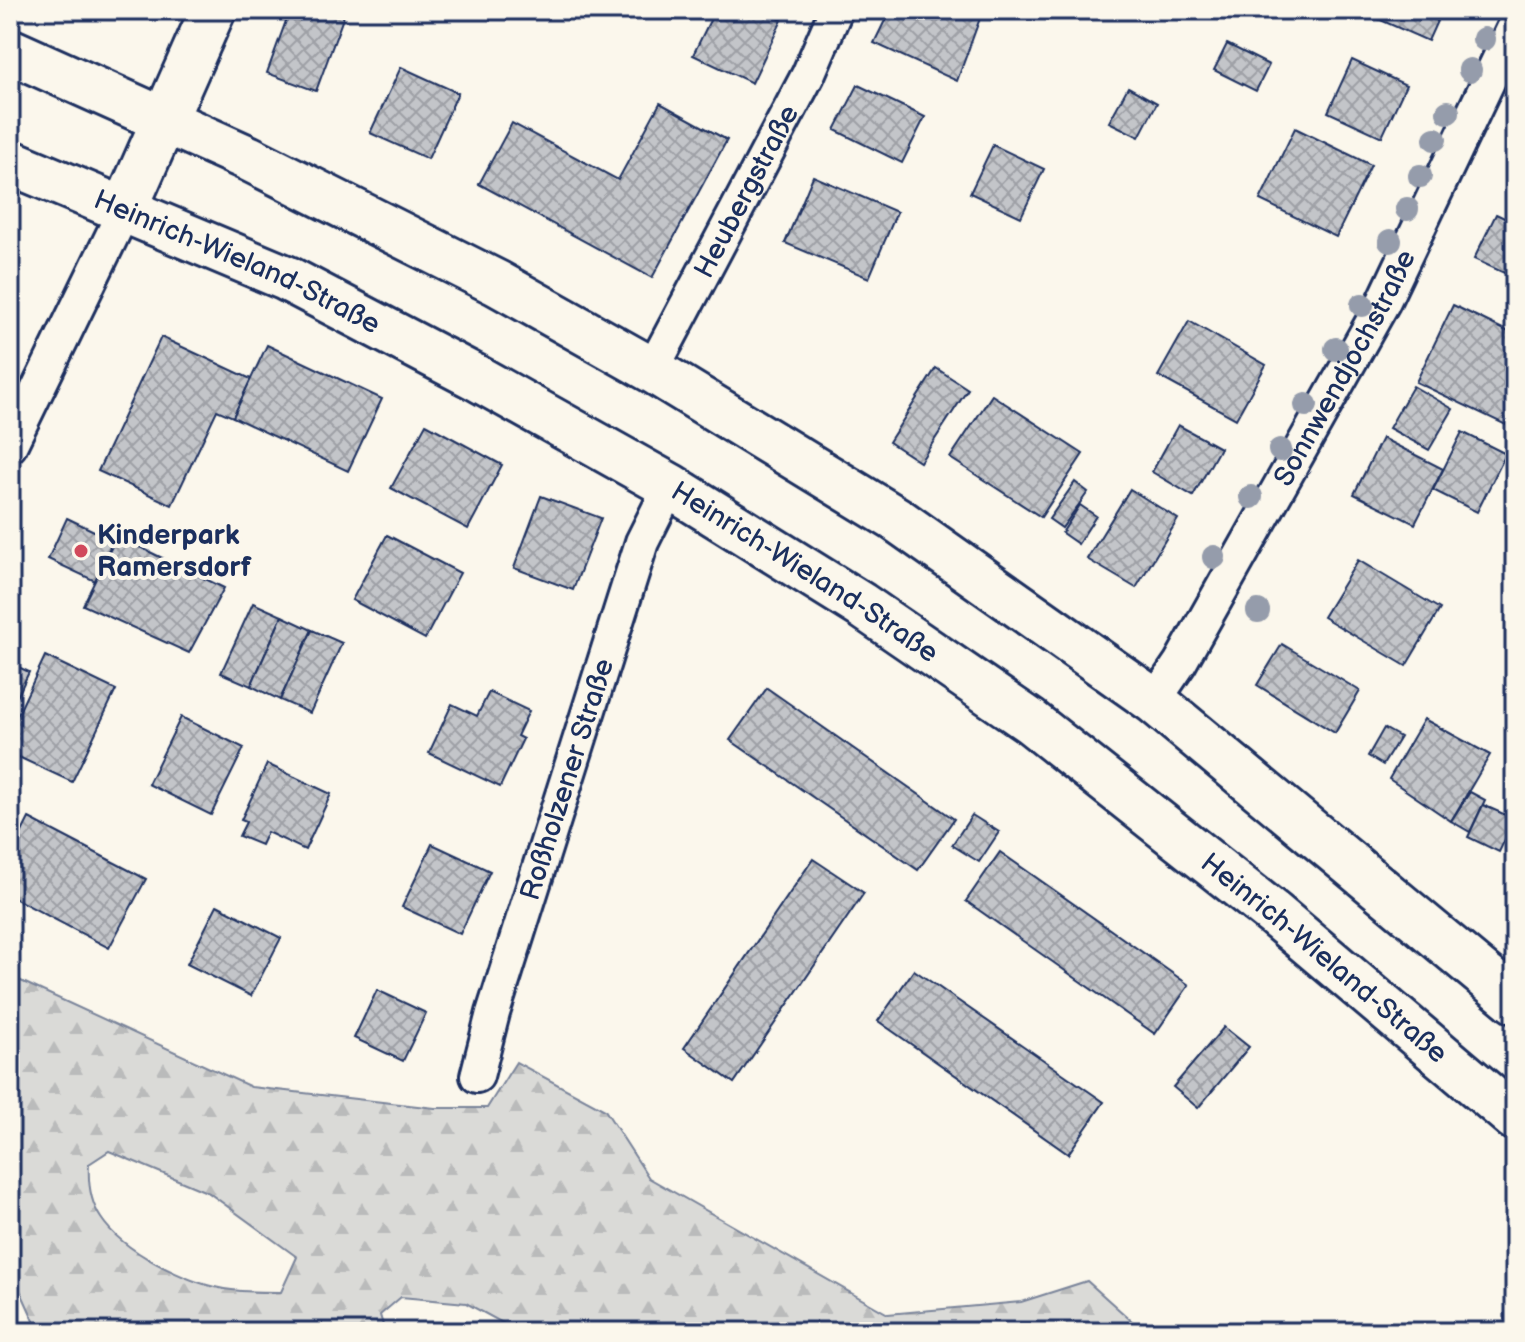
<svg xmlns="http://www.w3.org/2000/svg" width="1525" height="1342" viewBox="0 0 1525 1342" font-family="'Balsamiq Sans',sans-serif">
	<defs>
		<pattern id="forest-firs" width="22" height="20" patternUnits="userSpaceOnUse" patternTransform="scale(2)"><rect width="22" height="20" fill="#dadad7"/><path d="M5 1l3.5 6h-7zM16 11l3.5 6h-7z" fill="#babbbb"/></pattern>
		<pattern id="building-cross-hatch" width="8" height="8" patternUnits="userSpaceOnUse" patternTransform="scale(2)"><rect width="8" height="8" fill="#c3c5c9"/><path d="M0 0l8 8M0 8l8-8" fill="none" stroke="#9ea0a6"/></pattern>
	</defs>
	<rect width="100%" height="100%" fill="#fbf7ec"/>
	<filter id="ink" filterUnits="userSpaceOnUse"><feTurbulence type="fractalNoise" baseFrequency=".0125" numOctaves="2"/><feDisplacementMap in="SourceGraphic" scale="16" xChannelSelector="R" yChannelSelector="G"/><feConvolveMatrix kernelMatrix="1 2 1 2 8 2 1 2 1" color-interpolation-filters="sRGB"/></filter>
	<g filter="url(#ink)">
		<path fill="url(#forest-firs)" stroke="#7a849a" stroke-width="2" fill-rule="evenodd" d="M10,976L251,1087L435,1108H487L516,1062L605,1110L649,1178L888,1314L1021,1302L1087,1281L1144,1332H519L466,1303L401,1297L380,1315L385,1332H39L10,1268ZM109,1151L209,1193L297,1257L281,1292C263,1292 242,1292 224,1289C186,1282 123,1252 101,1218C91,1203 88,1182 89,1164Z"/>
		<g fill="url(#building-cross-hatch)" stroke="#1b2f5e" stroke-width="2">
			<polygon points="290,10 346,10 316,91 267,73"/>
			<polygon points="613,10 636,10 632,19"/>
			<polygon points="715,10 761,10 782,20 752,83 693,55"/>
			<polygon points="890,10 983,10 957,81 874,43"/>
			<polygon points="1358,10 1442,10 1428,41"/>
			<polygon points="1227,44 1269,65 1256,91 1214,70"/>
			<polygon points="1352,60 1406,85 1382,137 1328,112"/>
			<polygon points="401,67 458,93 428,159 370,133"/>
			<polygon points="858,85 925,117 902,163 835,130"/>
			<polygon points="1128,87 1157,103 1139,137 1109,122"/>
			<polygon points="660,103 727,140 652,278 479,184 512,123 618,180"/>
			<polygon points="1295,128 1371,165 1336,237 1260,200"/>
			<polygon points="993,145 1044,169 1021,217 970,193"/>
			<polygon points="813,176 897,212 869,278 785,243"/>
			<polygon points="1496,214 1515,223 1515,278 1474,259"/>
			<polygon points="1453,305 1515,335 1515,405 1506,425 1416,382"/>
			<polygon points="1189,321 1266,365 1236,419 1158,376"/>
			<polygon points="161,337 251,379 233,417 217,410 172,505 98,471"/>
			<polygon points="267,345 382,399 348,471 233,417"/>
			<polygon points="936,368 968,389 920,462 889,442"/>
			<polygon points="1413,386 1453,409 1429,450 1389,428"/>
			<polygon points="992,395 1083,454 1041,517 950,458"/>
			<polygon points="426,424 502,465 468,529 391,488"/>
			<polygon points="1178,425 1220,448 1193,496 1152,472"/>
			<polygon points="1462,432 1506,454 1477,512 1433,490"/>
			<polygon points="1382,438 1443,469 1415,524 1354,494"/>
			<polygon points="1075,482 1088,492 1062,528 1049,519"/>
			<polygon points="1130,489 1178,519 1136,588 1087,559"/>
			<polygon points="541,496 601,518 573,590 514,568"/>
			<polygon points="1080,505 1096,516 1078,544 1062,533"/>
			<polygon points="67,518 113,540 95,581 48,559"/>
			<polygon points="387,535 460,573 425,639 352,600"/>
			<polygon points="117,536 224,588 189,653 83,605"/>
			<polygon points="1358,560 1440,609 1406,666 1323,617"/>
			<polygon points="253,603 282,616 251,686 221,673"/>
			<polygon points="282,616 312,630 280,700 251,686"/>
			<polygon points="312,630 342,643 310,713 280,700"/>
			<polygon points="1282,644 1360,691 1335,733 1257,685"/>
			<polygon points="45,656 116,690 72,782 10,753 10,731"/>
			<polygon points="10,663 29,672 10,712"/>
			<polygon points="767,688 954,819 918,870 730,740"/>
			<polygon points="489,692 529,711 517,736 523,739 500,787 429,753 452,704 477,716"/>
			<polygon points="181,717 244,748 211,815 148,784"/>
			<polygon points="1424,719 1490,755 1451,821 1389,779"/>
			<polygon points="1384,728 1400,737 1383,765 1368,756"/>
			<polygon points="267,764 331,794 305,850 267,832 261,845 239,836 246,822 241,820"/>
			<polygon points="1470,792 1485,800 1470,832 1451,821"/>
			<polygon points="1483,805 1515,819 1499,852 1468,837"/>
			<polygon points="972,815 999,832 979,862 952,845"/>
			<polygon points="29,818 146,879 109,948 10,896 10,856"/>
			<polygon points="432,844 490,871 460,934 402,907"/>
			<polygon points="1000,852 1189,985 1155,1034 966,901"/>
			<polygon points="813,859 864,893 734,1083 684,1048"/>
			<polygon points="217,905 281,938 251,996 187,964"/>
			<polygon points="914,970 1104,1102 1068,1154 878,1021"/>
			<polygon points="377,990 426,1013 403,1061 354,1038"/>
			<polygon points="1224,1027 1249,1047 1198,1108 1173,1087"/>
		</g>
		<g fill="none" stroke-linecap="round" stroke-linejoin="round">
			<defs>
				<g id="street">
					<path id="s1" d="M652,370L808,75L836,10"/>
					<polyline points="10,446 124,211"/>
					<path id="s2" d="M1154,701L1180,663L1383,303L1515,25"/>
					<path id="s3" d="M477,1076L493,1013L642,542L670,486"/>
				</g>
				<g id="secondary">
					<polyline points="10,51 248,158 497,283 652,370 896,519 1154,701 1515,1001"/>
					<path id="s4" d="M10,162L286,278L477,378L670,486L861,605L1030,721L1274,914L1515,1118"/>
					<polyline points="124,211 213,10"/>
				</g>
			</defs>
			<use href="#street" stroke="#1b2f5e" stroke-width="38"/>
			<use href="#secondary" stroke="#1b2f5e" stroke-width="50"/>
			<use href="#street" stroke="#fbf7ec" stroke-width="32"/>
			<use href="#secondary" stroke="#fbf7ec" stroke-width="44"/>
		</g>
		<g fill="#959cab">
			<circle cx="1484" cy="39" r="12"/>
			<circle cx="1470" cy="70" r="12"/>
			<circle cx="1448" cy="112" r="12"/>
			<circle cx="1435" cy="139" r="12"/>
			<circle cx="1420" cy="176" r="12"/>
			<circle cx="1407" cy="209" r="12"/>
			<circle cx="1390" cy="241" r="12"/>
			<circle cx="1362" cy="305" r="12"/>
			<circle cx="1336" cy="349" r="12"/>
			<circle cx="1306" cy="405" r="12"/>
			<circle cx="1280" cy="450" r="12"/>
			<circle cx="1251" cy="497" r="12"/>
			<circle cx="1214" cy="557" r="12"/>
			<circle cx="1258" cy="611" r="12"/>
		</g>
	</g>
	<circle fill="#d1495b" stroke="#fbf7ec" stroke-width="3" cx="81" cy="551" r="8"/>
	<g text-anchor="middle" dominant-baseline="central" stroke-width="8" stroke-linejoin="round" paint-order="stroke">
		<g font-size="28" fill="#1b2f5e" stroke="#fbf7ec">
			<text stroke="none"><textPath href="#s1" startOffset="202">Heubergstraße</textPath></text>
			<text stroke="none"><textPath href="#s4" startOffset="248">Heinrich-Wieland-Straße</textPath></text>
			<text stroke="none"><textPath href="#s2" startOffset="384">Sonnwendjochstraße</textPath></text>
			<text stroke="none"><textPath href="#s4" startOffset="896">Heinrich-Wieland-Straße</textPath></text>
			<text stroke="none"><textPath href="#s3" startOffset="310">Roßholzener Straße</textPath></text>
			<text stroke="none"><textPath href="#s4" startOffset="1544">Heinrich-Wieland-Straße</textPath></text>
		</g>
		<g font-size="28" font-weight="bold" fill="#1b2f5e" stroke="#fbf7ec" text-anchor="start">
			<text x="97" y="535">Kinderpark<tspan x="97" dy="32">Ramersdorf</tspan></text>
		</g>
	</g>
	<rect width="1525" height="1342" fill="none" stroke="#fbf7ec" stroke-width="40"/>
	<rect x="20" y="20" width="1485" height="1302" fill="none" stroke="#1b2f5e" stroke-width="3" filter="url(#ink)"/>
</svg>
